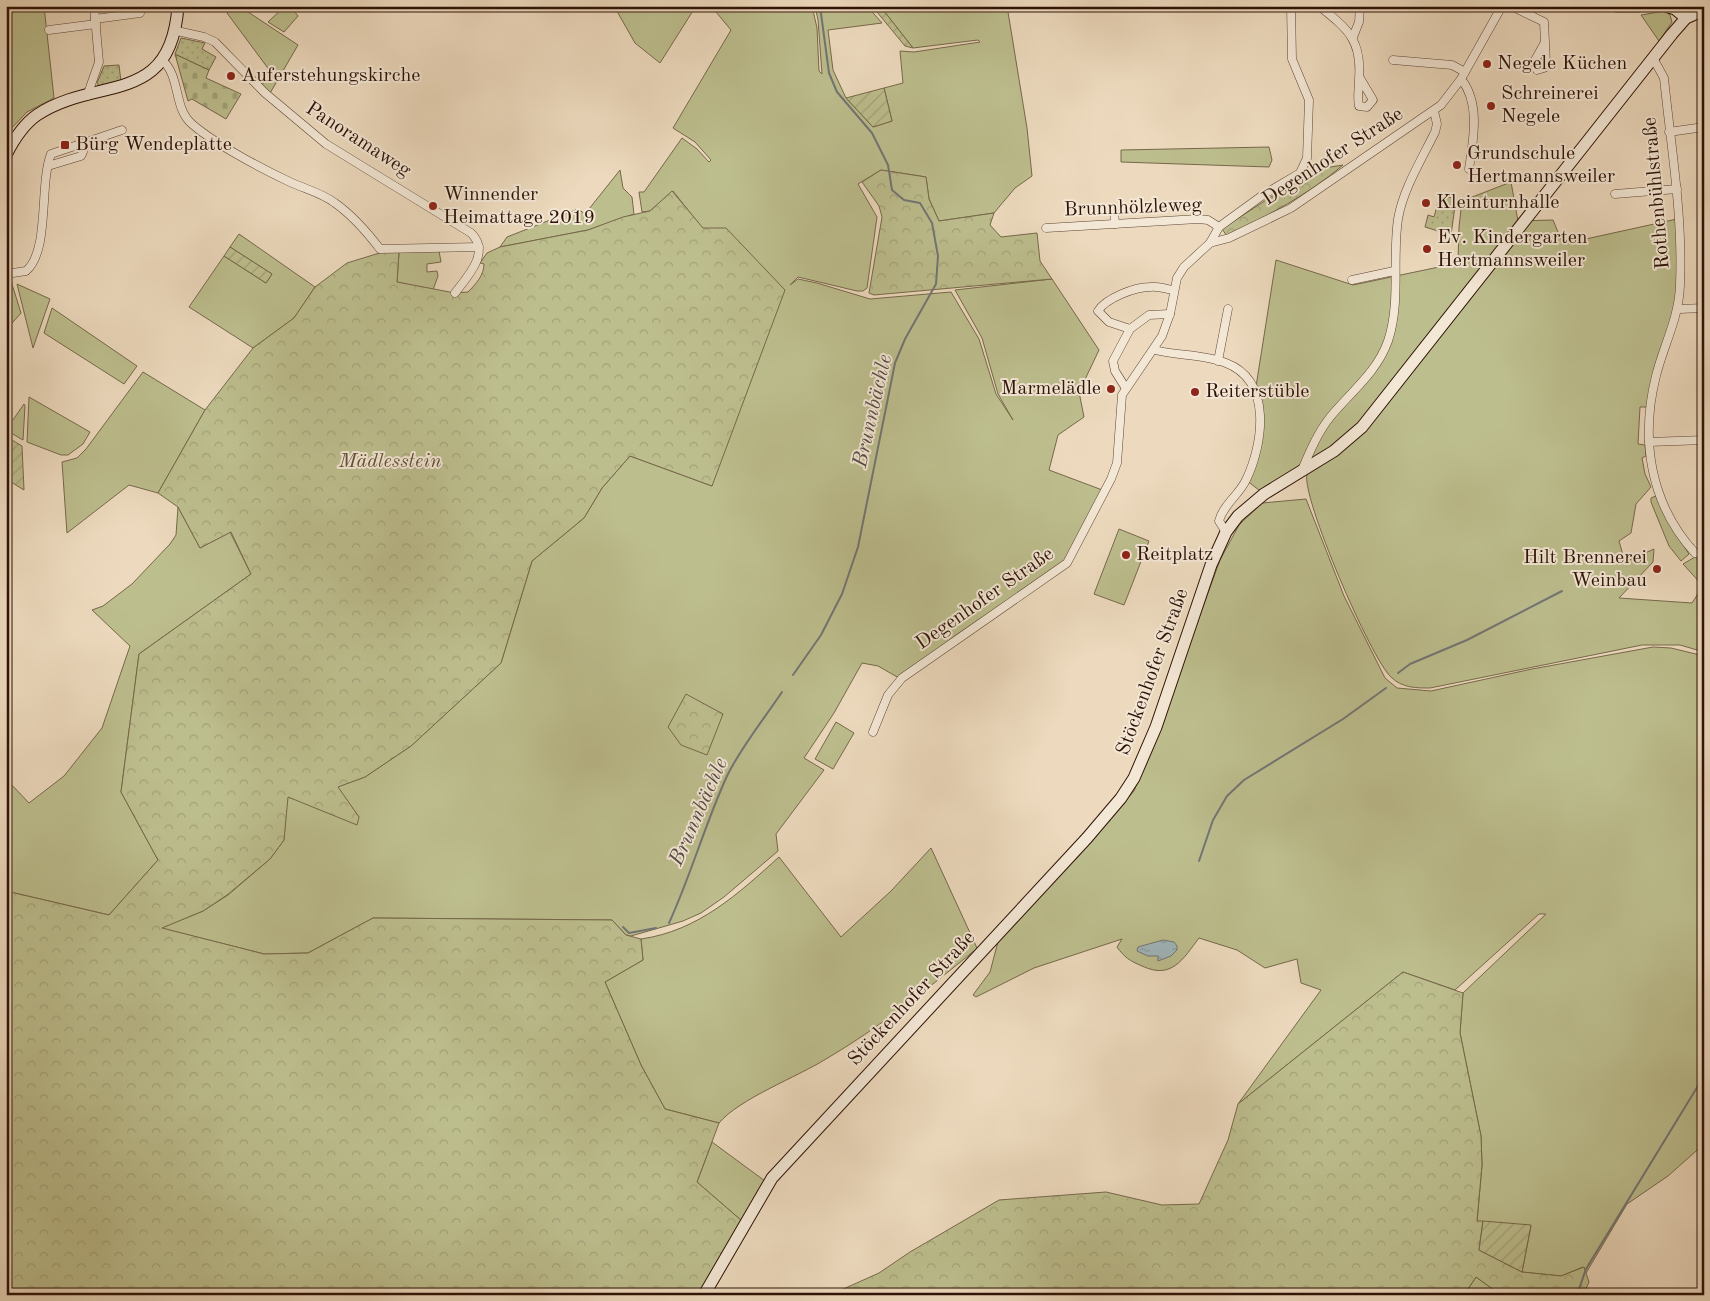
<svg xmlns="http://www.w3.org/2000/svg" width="1710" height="1301" viewBox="0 0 1710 1301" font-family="'Old Standard TT',serif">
	<defs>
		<pattern id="forest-crowns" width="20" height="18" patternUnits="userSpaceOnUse" patternTransform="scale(1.25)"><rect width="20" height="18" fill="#bdbe8e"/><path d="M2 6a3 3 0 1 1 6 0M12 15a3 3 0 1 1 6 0" fill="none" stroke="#a3a279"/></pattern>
		<pattern id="cemetery-stones" width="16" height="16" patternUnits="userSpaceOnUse" patternTransform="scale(1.25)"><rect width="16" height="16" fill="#bdbe8e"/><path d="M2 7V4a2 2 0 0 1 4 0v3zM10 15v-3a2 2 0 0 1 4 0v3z" fill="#a3a279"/></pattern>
		<pattern id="park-dots" width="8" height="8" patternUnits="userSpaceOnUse" patternTransform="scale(1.25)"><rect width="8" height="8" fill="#bdbe8e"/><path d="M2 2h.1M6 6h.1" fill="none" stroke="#a3a279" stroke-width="1.8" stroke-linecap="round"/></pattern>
		<pattern id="garden-furrows" width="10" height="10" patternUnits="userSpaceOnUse" patternTransform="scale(1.25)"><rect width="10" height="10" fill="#bdbe8e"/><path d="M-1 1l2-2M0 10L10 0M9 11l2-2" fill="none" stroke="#a3a279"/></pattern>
		<pattern id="water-ripples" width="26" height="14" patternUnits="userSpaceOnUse" patternTransform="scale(1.25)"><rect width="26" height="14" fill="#a0b7be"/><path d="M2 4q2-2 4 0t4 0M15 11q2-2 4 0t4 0" fill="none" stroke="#8a9ca2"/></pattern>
	</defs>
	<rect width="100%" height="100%" fill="#eddabe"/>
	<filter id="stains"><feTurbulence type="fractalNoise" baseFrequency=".004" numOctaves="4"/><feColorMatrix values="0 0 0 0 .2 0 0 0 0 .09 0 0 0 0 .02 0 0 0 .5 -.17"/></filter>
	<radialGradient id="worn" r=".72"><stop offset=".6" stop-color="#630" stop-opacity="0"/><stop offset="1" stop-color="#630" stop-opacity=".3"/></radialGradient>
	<g fill="#bdbe8e" stroke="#76684a">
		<polygon points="6,6 44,6 54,98 27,112 6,134"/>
		<polygon points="230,6 239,6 298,45 269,95 261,87 270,71 227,13"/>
		<polygon points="285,6 290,6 298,16 284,32 268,22"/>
		<polygon points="614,6 696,6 660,63 635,43"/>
		<polygon points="711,6 812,6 817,28 819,71 822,74 818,20 815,6 867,6 882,23 828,30 833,70 846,98 873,127 892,121 884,88 903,83 900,51 914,52 980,42 978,40 913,48 880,6 1007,6 1027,128 1032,176 1015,188 994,213 939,221 929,199 926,177 881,170 858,184 877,217 867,288 863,291 857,291 798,277 790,285 798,279 817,283 870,299 951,292 979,339 996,394 1013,420 998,394 982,338 955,290 1052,279 1099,350 1079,392 1084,417 1058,435 1049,470 1105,491 1066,560 956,635 899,678 878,666 862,663 834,713 804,758 824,770 776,834 778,851 724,897 701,913 683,921 631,936 626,935 612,920 373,918 308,953 264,954 161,928 203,911 228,895 270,859 284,840 287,797 359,817 337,787 365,777 411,746 501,663 532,561 584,518 602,488 630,456 712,486 703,229 673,191 650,211 642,212 639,192 644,192 682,138 697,149 709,162 711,160 695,142 673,128 731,30"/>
		<polygon points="1665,11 1670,15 1672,22 1659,41 1641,15"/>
		<polygon points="1269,147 1272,160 1269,167 1121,162 1121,150"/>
		<polygon points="620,170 623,188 632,197 634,214 588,230 500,247 507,237 578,209 585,214"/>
		<path d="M1511,182L1518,221L1553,220L1563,244L1677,219C1677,250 1680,284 1673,315C1666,347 1652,374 1647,407H1640L1638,444L1645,445L1646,456L1642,458L1645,474L1651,487L1636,504L1631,533L1619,541L1625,562L1654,549L1653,562L1619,598L1692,603L1703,586L1683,564L1695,557L1704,565V652L1680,645H1642L1430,688C1416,688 1402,688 1391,677C1371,659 1301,497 1307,474L1381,412L1406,380L1362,427L1264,494L1246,480L1260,430L1255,393L1276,260L1353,285L1458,263L1459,227L1462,201Z"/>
		<polygon points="239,234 315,287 294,318 253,348 189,307 224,256 266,283 272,274 230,247"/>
		<polygon points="439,251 441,262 427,264 427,272 437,271 438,276 433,290 397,282 399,252"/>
		<polygon points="6,281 11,281 21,313 6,330"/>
		<polygon points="17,284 50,299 33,348"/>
		<polygon points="52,308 137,366 124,384 44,333"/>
		<polygon points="143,372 205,410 158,493 129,485 67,533 62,462 77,458 86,449"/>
		<polygon points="29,397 90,432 83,444 68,455 61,455 27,442"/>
		<polygon points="24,404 25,406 23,440 6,430"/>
		<polygon points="1656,496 1677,536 1689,554 1681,561 1669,546 1651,502 1651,498"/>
		<path d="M1306,499L1344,596L1385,678L1397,688L1431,691L1532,669L1653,647L1671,648L1704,656V1081L1698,1090L1702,1092L1704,1088V1144L1668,1176L1627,1204L1586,1273L1583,1267L1561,1276L1522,1272L1531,1226L1477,1222L1482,1165L1481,1136L1460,1033L1463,993L1546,914H1539L1455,990L1403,972L1238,1104L1321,990L1301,983L1297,959L1265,968L1237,950L1199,938C1183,959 1172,980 1142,966C1130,961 1124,957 1117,947L1122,939L1034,968L976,997L973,995L990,972L999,938L1074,861L1134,791L1154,742L1220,560L1239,525L1262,503Z"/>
		<polygon points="178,507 200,548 230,532 251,574 139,654 121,792 158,860 109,915 6,891 6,782 8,781 29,803 64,776 102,728 130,646 92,610 103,606 132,584 170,544 176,535"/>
		<polygon points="1119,529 1149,541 1124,605 1094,594"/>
		<polygon points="836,722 854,733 833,769 815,759"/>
		<path d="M931,848L977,948L974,951C927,989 879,1028 826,1059C797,1077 739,1099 719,1123L665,1109L641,1065L605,982L643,960L641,939C698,931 738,894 779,857L841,937L891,891Z"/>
		<polygon points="712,1142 765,1181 742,1221 697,1182"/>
		<polygon points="1476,1277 1501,1295 1464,1295"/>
	</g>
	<g fill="url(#forest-crowns)" stroke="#76684a">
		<path d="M1343,165C1308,195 1268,215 1227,236L1222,229L1266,200L1303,178L1312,170Z"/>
		<polygon points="881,170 926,177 929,199 939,221 994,213 990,225 1001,237 1037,233 1040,261 1052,279 874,295 869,293 882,217 879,206 862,182"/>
		<path d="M672,191L703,228H726L785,290L712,486L630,456L602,488L584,518L532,561L501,663L411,746L365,777L338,787L359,817L357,825L288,797L284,840L270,859L227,895L203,911L162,928L264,954L308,953L373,918L612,920L626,935L641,939L643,960L605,982L641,1065L665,1109L719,1123L697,1182L742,1221L705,1287L698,1295H6V891L109,915L158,860L121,792L139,654L251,574L231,532L200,548L178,507L158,493L205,410L253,348L294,318L315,287L347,263L386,251L399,252L397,282L455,293L468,292C476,284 484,275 484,264L480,263L487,253L500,247L588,230L623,217L650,211Z"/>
		<polygon points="686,694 723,714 707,755 681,745 668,727"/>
		<polygon points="1403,972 1463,993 1460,1033 1481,1136 1482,1165 1477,1221 1483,1221 1479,1250 1522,1272 1561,1276 1584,1267 1589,1282 1583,1295 1501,1295 1476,1277 1464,1295 830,1295 879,1273 910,1252 999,1200 1106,1192 1162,1205 1199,1204 1228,1140 1238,1104"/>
	</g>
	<polygon fill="url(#cemetery-stones)" stroke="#76684a" points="175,54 209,70 206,78 241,94 226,119 192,99 188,101"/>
	<g fill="url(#park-dots)" stroke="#76684a">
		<polygon points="181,38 205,43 202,49 216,57 209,70 175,54"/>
		<polygon points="119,65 121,82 99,86 97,83 104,66"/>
		<polygon points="1440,195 1456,199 1451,235 1425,227 1428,215 1434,217"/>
	</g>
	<g fill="url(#garden-furrows)" stroke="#76684a">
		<polygon points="872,6 880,6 913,48 905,46"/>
		<polygon points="884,88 892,121 873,127 846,98"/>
		<polygon points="230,247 272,274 266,283 224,256"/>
		<polygon points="7,437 22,446 24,490 6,479"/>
		<polygon points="1483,1221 1531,1225 1522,1272 1479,1250"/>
	</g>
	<polygon fill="url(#water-ripples)" stroke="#727575" points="1163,940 1174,942 1177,946 1177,950 1171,956 1158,961 1158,956 1148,956 1137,951 1138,947"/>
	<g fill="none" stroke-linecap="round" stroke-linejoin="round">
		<g stroke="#727575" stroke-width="2">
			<polyline points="1398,673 1410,664 1467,640 1562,591"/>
			<polyline points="793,675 821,635 842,594 858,547 895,363 905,339 936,284 938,256 932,223 920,203 904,200 892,190 888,165 872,133 837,92 829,73 820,6"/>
			<polyline points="1199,861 1213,820 1227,796 1244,780 1343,719 1386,688"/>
			<path d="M669,923C691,875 705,824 727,776C741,747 764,719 782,692"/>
			<polyline points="623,927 629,933 656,928"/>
			<polyline points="1577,1295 1586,1269 1704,1076"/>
		</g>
		<defs>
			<g id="street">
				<path d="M1319,6C1348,29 1362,40 1359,79C1359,89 1357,97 1359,106L1367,107L1373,100L1360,78"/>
				<polyline points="1511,6 1544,22 1546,63 1544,68 1537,70 1534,62 1544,44"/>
				<polyline points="95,19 140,13 139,6"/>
				<polyline points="49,30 96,24"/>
				<path d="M177,31L204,37L215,42L265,93L326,144L471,233C491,252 468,276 455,293"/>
				<polyline points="1353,37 1359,22 1360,6"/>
				<path d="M1653,58L1664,78C1671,147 1683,215 1680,285C1679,318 1664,344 1656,376C1640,439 1650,504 1695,553"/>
				<path d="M162,60C181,76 173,108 192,124C215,144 262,169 290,182C305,189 322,193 335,203C352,215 367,232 380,249L479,247"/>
				<polyline points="1393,60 1452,65 1465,72"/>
				<path d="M1461,79C1481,103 1473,141 1469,169"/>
				<polyline points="87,96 99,62 94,6"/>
				<polyline points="1669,132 1704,127"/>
				<polyline points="48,166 81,156 83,152 81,144"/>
				<polyline points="1615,194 1677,189"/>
				<polyline points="1114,210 1115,224"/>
				<polyline points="1046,228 1198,219 1208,220 1219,227"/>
				<polyline points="1210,243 1219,227 1263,195 1300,173 1307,158 1309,100 1292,59 1291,6"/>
				<path d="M6,274L26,271C50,251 39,184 51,154L122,130"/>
				<polyline points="1352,280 1394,271"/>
				<polyline points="1679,309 1704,308"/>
				<path d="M1130,329L1109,322L1098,311C1106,298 1135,287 1150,287C1158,286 1166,289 1174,290"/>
				<path d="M1155,350C1178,356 1204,354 1226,363C1273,381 1263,445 1246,480C1239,495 1223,505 1219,521L1226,532"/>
				<polyline points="1218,361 1228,309"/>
				<polyline points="1125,387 1115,371 1113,361 1130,329 1149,315 1170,314"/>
				<polyline points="1649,442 1704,440"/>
				<path d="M1302,470C1310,451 1318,432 1331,416C1352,391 1377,372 1388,341C1401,302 1392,259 1398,219C1403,189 1422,159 1435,132L1437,124L1434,111"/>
				<polyline points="873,732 888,695 902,678 1067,563 1111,479 1117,463 1122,395 1162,336 1170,314 1177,278 1184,267 1210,243 1229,238 1291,208 1441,105 1461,79 1502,6"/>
			</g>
			<g id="secondary">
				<polyline points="1616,6 1638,6"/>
				<polyline points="1666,6 1675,9 1686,18"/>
				<path d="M6,155C13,141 24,124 37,115C97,75 171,108 178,6"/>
				<polyline points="704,1295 772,1178 1087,838 1121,798 1134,778 1156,727 1211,565 1226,532 1238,516 1264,494 1334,451 1362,427 1672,34 1686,18 1704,10"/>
			</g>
		</defs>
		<use href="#street" stroke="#5e4435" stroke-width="9"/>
		<use href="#secondary" stroke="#2e1207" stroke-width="13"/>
		<use href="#street" stroke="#f3e7d5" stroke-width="8"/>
		<use href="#secondary" stroke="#f3e7d5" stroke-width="11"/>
	</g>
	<g fill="#8f2418" stroke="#f3e7d5" stroke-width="2">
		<circle cx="1487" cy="64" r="5"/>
		<circle cx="231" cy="76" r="5"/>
		<circle cx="1491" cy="106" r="5"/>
		<rect x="60" y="140" width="10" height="10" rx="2.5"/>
		<circle cx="1457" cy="165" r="5"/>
		<circle cx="1426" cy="203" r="5"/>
		<circle cx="433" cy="206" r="5"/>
		<circle cx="1427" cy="249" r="5"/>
		<circle cx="1111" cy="389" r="5"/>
		<circle cx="1195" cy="392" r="5"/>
		<circle cx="1126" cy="555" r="5"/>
		<circle cx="1657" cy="569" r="5"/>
	</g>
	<g text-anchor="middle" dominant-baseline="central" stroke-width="4" stroke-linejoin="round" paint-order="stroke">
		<g font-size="20" fill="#2e1207" stroke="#f3e7d5" text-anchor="start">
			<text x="1497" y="64">Negele Küchen</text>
			<text x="241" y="76">Auferstehungskirche</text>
			<text x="1501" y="94">Schreinerei<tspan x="1501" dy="23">Negele</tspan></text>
			<text x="75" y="145">Bürg Wendeplatte</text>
			<text x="1467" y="154">Grundschule<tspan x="1467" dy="23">Hertmannsweiler</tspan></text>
			<text x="443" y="195">Winnender<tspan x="443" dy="23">Heimattage 2019</tspan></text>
			<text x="1436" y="203">Kleinturnhalle</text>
			<text x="1437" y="238">Ev. Kindergarten<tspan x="1437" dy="23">Hertmannsweiler</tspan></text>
			<text x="1101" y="389" text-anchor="end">Marmelädle</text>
			<text x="1205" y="392">Reiterstüble</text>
			<text x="1136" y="555">Reitplatz</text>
			<text x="1647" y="558" text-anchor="end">Hilt Brennerei<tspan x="1647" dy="23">Weinbau</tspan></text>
		</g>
		<g font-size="20" fill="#2e1207" stroke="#f3e7d5">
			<text transform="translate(358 140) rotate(33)">Panoramaweg</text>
			<text transform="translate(1333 157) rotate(-33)">Degenhofer Straße</text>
			<text transform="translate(1657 193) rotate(-95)">Rothenbühlstraße</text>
			<text transform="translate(1133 208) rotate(-2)">Brunnhölzleweg</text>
			<text transform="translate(985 599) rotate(-35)">Degenhofer Straße</text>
			<text transform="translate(1153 672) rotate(-70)">Stöckenhofer Straße</text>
			<text transform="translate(912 999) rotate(-47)">Stöckenhofer Straße</text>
		</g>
		<g font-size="20" font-style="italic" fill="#604e36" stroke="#f3e7d5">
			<text x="390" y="462">Mädlesstein</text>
		</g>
		<g font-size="21" font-style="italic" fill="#564c47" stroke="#f3e7d5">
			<text transform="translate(873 411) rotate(-77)">Brunnbächle</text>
			<text transform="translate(699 812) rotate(-66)">Brunnbächle</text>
		</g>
	</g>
	<rect width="1710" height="1301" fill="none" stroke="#eddabe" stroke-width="25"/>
	<rect x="8" y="8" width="1695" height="1286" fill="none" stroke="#2e1207" stroke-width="2.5"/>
	<rect x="12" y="12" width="1685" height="1276" fill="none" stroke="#2e1207"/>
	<rect width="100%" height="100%" filter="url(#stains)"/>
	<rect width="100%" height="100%" fill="url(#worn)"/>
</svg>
